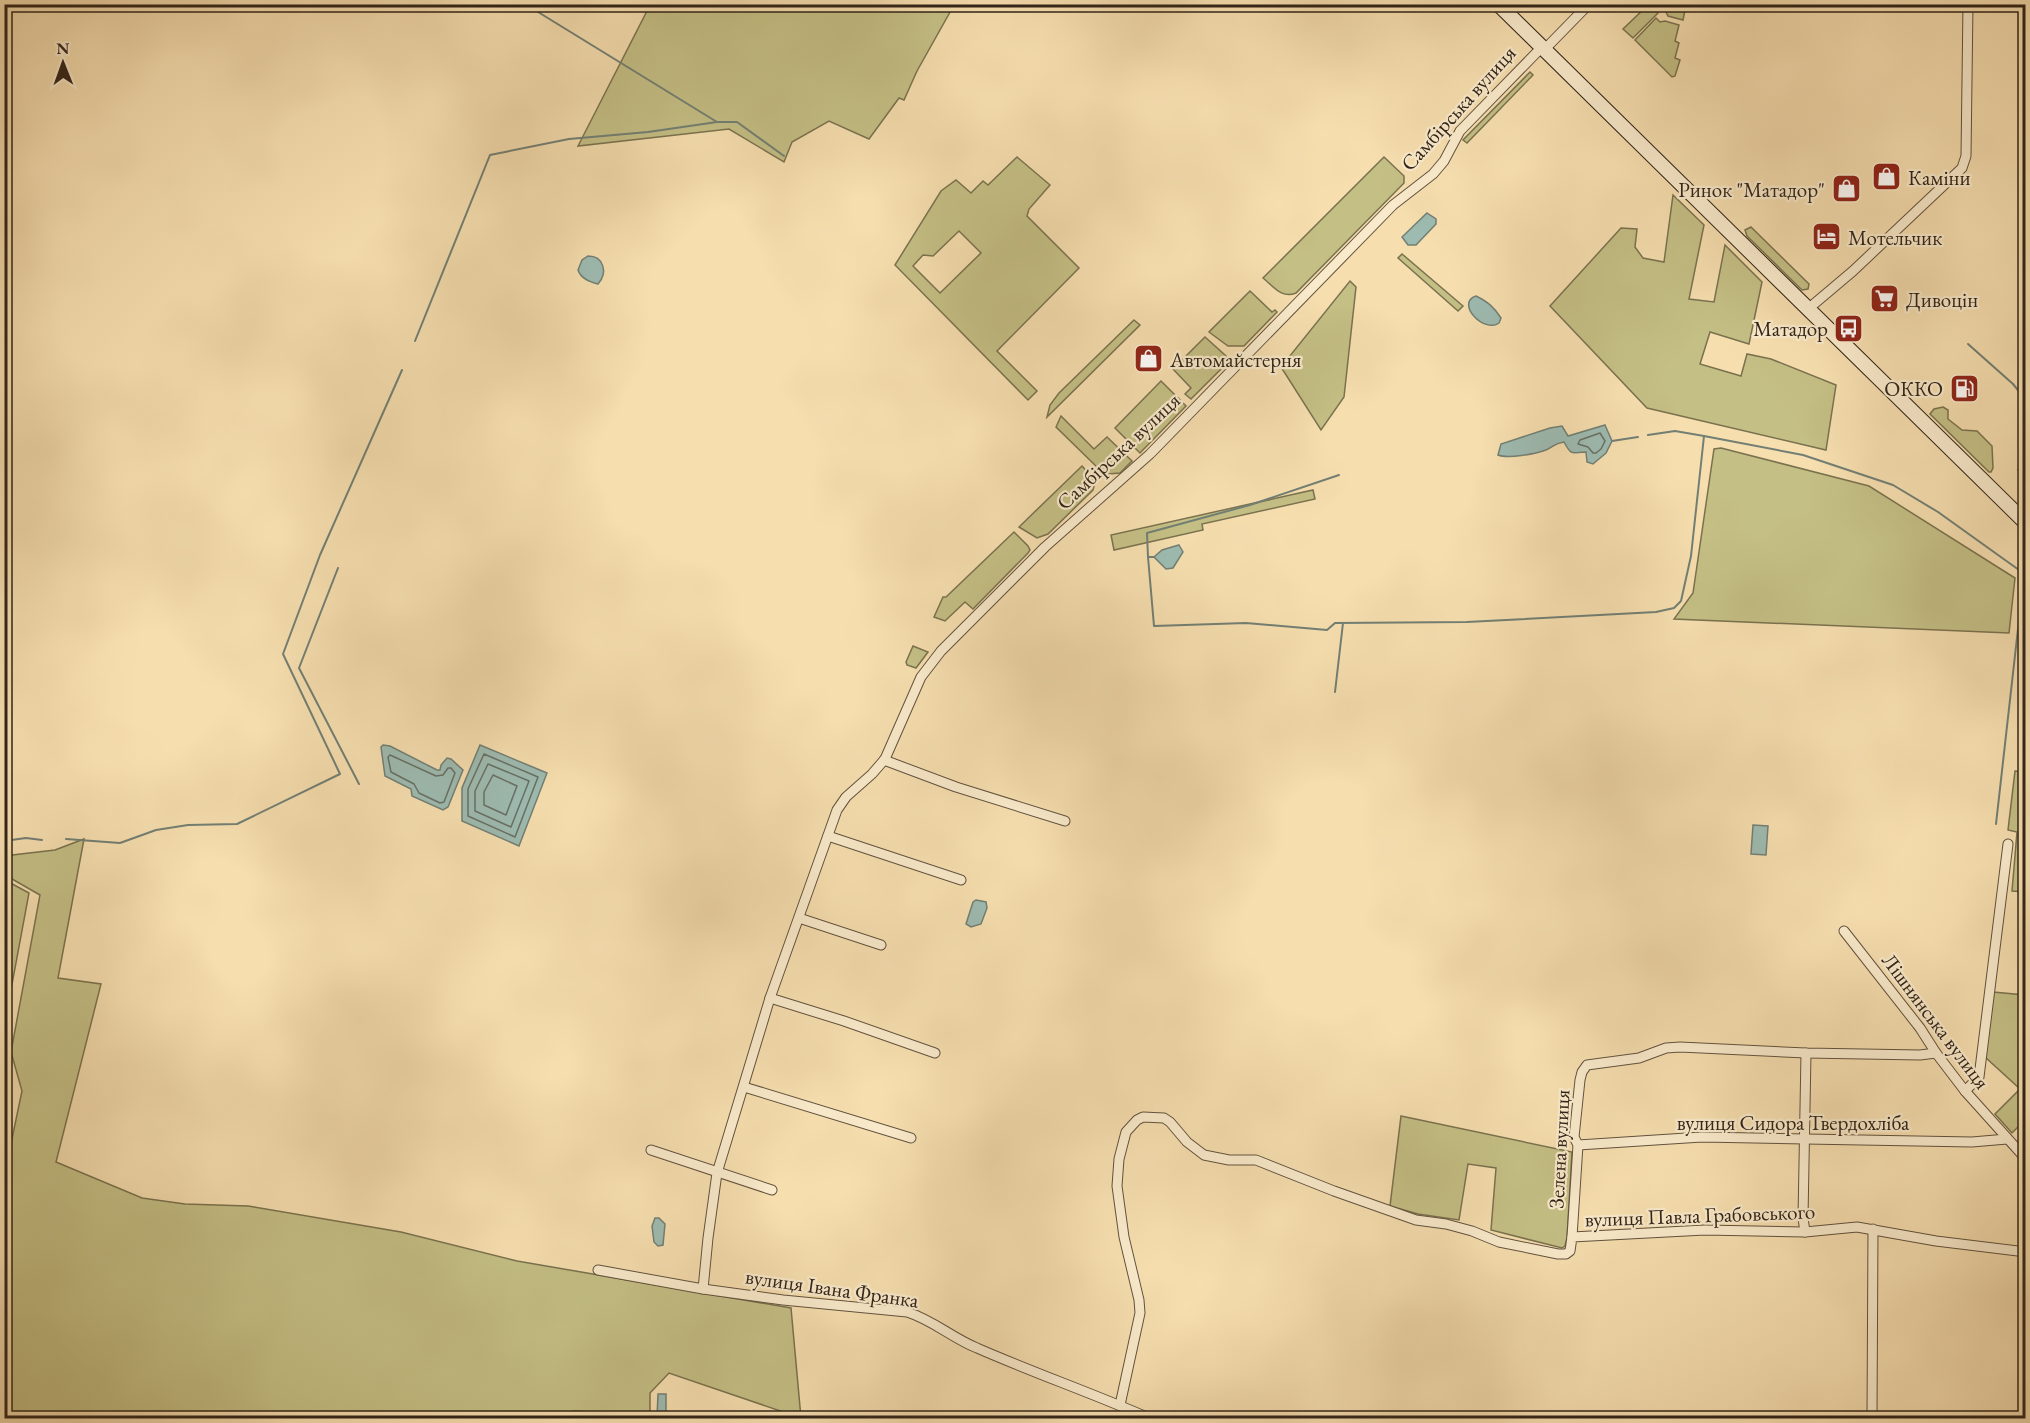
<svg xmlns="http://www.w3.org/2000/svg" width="2030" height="1423" viewBox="0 0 2030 1423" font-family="'EB Garamond',serif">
	<rect width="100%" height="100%" fill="#f6deaf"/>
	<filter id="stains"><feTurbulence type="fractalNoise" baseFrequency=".00333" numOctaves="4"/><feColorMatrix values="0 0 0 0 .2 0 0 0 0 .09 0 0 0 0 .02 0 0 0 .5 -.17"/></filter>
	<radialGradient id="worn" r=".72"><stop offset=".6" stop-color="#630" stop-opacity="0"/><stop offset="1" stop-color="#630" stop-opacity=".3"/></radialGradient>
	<g fill="#c4bf85" stroke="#7a724f" stroke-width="1.5" fill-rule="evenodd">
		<polygon points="650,5 650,4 954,5 917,71 904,100 899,98 869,139 829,121 792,142 784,162 729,129 578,146"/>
		<polygon points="1648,5 1650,5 1658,13 1633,38 1623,29"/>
		<polygon points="1670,5 1686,5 1683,20 1668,16 1666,12"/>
		<polygon points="1656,18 1660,22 1665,21 1679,25 1675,41 1679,43 1675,58 1680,60 1675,76 1672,77 1635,40"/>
		<polygon points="1530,72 1533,75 1467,143 1463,140"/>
		<path d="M1017,157L1050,185L1029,209L1027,216L1079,268L997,351L1037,391L1028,400L895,265L941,191L956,180L971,193L983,181L988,185ZM959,231L981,253L940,293L913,266L923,255L933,256Z"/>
		<path d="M1384,157L1404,176V183L1296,293C1282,299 1274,287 1263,278Z"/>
		<polygon points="1673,195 1704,225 1689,299 1714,302 1725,245 1762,282 1749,344 1710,332 1700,364 1741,376 1747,354 1771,359 1836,385 1826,450 1647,408 1550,306 1621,228 1637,229 1635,247 1643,258 1664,262"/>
		<polygon points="1751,227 1809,284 1808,289 1802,290 1747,236 1745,230"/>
		<polygon points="1402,254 1463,306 1458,311 1398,258"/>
		<polygon points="1350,281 1356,287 1344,397 1321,430 1281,367"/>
		<polygon points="1250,291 1272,312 1275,310 1277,312 1244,346 1228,346 1209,332"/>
		<polygon points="1134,320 1140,325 1047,417 1050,405 1059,393"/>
		<polygon points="1205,337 1226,356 1228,362 1191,399 1185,394 1191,388 1173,369"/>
		<polygon points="1161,381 1186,406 1140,453 1115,428"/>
		<polygon points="1943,407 1948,410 1948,419 1962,430 1977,431 1992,446 1993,468 1991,472 1989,472 1930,414 1934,409"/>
		<polygon points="1061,416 1094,449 1107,437 1132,461 1120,473 1108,474 1100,470 1056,427"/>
		<polygon points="1721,448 1869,486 2015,578 2009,633 1674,619 1693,593 1714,449"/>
		<path d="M1082,466C1089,474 1097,480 1093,490L1048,534L1037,538L1019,527Z"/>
		<polygon points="1313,490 1315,499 1202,524 1203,530 1114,550 1111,535"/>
		<polygon points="1014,532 1028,546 1030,550 1028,553 973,609 965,602 945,621 934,617 943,597 946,597"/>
		<polygon points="913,646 928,652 916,668 907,665 906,662"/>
		<polygon points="2015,771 2025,772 2025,892 2012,891 2017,832 2008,830"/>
		<polygon points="84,839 58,978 101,984 56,1162 142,1198 185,1204 248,1206 401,1232 517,1261 791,1308 801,1418 669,1373 650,1393 650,1411 640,1418 610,1418 600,1413 575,1411 546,1418 5,1418 5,1172 22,1091 11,1052 40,895 5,875 4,856 55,850"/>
		<polygon points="5,880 29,893 5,1022"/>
		<polygon points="1993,992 2025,995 2025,1120 2012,1133 1995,1114 2020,1089 1985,1057"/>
		<polygon points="1401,1116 1572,1152 1567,1238 1565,1246 1562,1248 1491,1230 1496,1168 1468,1164 1459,1220 1418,1214 1390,1206"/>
	</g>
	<g fill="#9dbbb1" stroke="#727f74" stroke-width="1.5">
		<polygon points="1427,213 1436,219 1436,224 1416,245 1408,245 1402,237"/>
		<path d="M588,256C604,256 608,273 598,284C590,282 581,279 578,270L582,260Z"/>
		<path d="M1476,296C1488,302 1494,307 1501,318L1499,323C1484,334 1455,303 1476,296Z"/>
		<path d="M1605,425L1612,441L1606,453L1593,464L1587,462L1586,452C1572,452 1572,457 1564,442C1553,444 1555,446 1546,450C1535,454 1508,459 1498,455L1501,444L1550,428L1562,426L1568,436Z"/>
		<polygon points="1179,545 1183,552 1173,568 1166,569 1154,557 1162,550"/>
		<polygon points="383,745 390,746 437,770 440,770 441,765 447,758 451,759 463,770 448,807 443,810 412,796 411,789 385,776 381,747"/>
		<polygon points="480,745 547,773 519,846 462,821 462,788"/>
		<polygon points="1753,825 1768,826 1766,855 1751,854"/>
		<polygon points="976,900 986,902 987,908 981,924 971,927 966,924 973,902"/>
		<polygon points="655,1218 659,1218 665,1224 663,1245 658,1246 654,1242 652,1226"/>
		<polygon points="658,1394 666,1394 666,1415 688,1418 653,1418 657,1417"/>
	</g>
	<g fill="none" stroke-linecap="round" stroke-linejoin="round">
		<g stroke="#677065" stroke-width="1.5">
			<polygon points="1600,433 1605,441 1601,449 1596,453 1593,453 1588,447 1578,444 1580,440"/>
			<polygon points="484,754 538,777 515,837 468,816 468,789"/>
			<polygon points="390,755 436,776 443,775 448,768 451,768 455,773 444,802 440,803 419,793 414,784 391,772 388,757"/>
			<polygon points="488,764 529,781 511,827 475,811 475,791"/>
			<polygon points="493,775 517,786 506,815 484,805 484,792"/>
		</g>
		<g stroke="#727f74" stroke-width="2">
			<polyline points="525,4 717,122 737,122 784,156"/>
			<polyline points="415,341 490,155 569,139 648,132 717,122"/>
			<polyline points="1968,344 2013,384 2026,400"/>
			<polyline points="1648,435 1675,431 1704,436"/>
			<polyline points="1612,441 1638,437"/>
			<polyline points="2018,470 2026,461"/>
			<polyline points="1148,557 1147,533 1250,505 1339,475"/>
			<polyline points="1154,557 1148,557 1154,626 1246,623 1327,630 1335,623 1467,622 1656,612 1674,608 1681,601 1691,556 1704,436 1803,455 1893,485 1938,512 2026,575"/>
			<polyline points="338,568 299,668 359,784"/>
			<polyline points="1335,692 1343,623"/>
			<polyline points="1996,824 2020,611 2026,583"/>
			<polyline points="66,839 120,843 156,830 188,825 237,824 340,774 283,654 320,555 402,370"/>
			<polyline points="4,841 26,838 42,840"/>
		</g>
		<defs>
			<g id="minor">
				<polyline points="1544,50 1589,4"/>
				<polyline points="1808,309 1853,271 1962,168 1966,156 1968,4"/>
				<polyline points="884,760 956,787 1065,821"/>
				<polyline points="828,836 961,880"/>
				<polyline points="799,918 881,945"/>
				<polyline points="1844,931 1920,1028 1936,1053 1965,1091 2026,1159"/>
				<polyline points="770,998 844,1021 935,1053"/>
				<polyline points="744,1087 911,1138"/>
				<polyline points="1965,1091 1979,1077 2008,844"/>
				<polyline points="1578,1145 1702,1137 1972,1142 2007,1139"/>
				<polyline points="651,1150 772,1190"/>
				<polyline points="1805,1232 1803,1218 1806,1053"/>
				<polyline points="1572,1237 1578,1145 1574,1137 1580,1080 1582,1072 1587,1065 1639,1058 1666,1048 1680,1047 1806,1053 1920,1055 1936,1053"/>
				<path d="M598,1270L703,1289L783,1300L907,1312C933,1320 952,1338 977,1348C1034,1373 1092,1393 1149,1418"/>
				<polyline points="703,1289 708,1238 717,1173 770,998 837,810 846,797 872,774 885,759 921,677 941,651 1045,547 1150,454 1393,205 1433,174 1444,161 1460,131 1542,47"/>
				<polyline points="1120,1405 1140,1313 1139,1300 1124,1237 1117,1186 1119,1159 1126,1132 1137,1120 1143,1117 1164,1118 1170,1122 1187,1142 1204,1155 1229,1160 1256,1160 1334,1191 1416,1220 1446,1224 1472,1231 1499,1242 1558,1254 1566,1254 1570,1251 1572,1237 1705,1230 1805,1232 1857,1227 1936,1241 2026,1252"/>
				<polyline points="1872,1418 1873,1229"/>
			</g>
			<polyline id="secondary" points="1498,4 2026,523"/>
		</defs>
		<use href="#minor" stroke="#62523e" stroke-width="11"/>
		<use href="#secondary" stroke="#312419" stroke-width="16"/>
		<use href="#minor" stroke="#f9eacb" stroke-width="9"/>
		<use href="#secondary" stroke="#f9eacb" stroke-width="14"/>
	</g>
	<defs>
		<symbol id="shop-square" viewBox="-11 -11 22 22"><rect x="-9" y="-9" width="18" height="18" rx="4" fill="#8f2418" stroke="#f9eacb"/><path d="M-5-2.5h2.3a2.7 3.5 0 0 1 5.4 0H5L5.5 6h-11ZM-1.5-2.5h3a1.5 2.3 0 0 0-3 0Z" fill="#fff"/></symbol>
		<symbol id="hotel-square" viewBox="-11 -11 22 22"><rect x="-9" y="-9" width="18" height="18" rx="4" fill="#8f2418" stroke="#f9eacb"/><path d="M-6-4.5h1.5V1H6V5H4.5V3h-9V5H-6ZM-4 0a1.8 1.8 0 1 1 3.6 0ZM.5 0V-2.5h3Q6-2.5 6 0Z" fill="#fff"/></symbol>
		<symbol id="supermarket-square" viewBox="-11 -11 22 22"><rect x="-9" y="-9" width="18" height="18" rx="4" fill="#8f2418" stroke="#f9eacb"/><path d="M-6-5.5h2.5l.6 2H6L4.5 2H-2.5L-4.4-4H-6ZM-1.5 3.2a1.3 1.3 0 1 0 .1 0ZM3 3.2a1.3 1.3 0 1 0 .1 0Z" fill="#fff"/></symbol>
		<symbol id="bus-square" viewBox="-11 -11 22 22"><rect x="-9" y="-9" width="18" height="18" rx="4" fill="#8f2418" stroke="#f9eacb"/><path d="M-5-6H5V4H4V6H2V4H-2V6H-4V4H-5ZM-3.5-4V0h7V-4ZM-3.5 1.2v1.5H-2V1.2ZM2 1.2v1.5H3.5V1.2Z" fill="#fff"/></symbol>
		<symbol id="fuel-square" viewBox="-11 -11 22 22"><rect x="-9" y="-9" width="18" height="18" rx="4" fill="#8f2418" stroke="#f9eacb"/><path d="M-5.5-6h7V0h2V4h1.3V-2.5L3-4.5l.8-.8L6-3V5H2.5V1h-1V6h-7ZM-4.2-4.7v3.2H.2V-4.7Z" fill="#fff"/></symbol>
	</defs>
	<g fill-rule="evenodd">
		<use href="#shop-square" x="1870" y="160" width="33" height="33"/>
		<use href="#shop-square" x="1830" y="172" width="33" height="33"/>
		<use href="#hotel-square" x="1810" y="220" width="33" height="33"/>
		<use href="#supermarket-square" x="1868" y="282" width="33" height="33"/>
		<use href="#bus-square" x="1832" y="312" width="33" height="33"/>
		<use href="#shop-square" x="1132" y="342" width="33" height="33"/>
		<use href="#fuel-square" x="1948" y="372" width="33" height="33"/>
	</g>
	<g text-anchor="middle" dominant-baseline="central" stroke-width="4.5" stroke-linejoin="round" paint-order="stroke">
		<g font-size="21" fill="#312419" stroke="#f9eacb">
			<text transform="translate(1458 108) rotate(-48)">Самбірська вулиця</text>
			<text transform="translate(1118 451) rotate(-43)">Самбірська вулиця</text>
			<text transform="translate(1936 1021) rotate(53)">Лішнянська вулиця</text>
			<text x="1793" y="1122">вулиця Сидора Твердохліба</text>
			<text transform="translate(1559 1149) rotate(-87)">Зелена вулиця</text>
			<text transform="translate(1700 1215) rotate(-2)">вулиця Павла Грабовського</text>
			<text transform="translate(832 1288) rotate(8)">вулиця Івана Франка</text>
		</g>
		<g font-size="21" fill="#312419" stroke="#f9eacb" text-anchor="start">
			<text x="1908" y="177">Каміни</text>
			<text x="1825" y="189" text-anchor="end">Ринок "Матадор"</text>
			<text x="1848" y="237">Мотельчик</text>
			<text x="1906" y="299">Дивоцін</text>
			<text x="1828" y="328" text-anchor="end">Матадор</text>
			<text x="1170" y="359">Автомайстерня</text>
			<text x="1943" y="388" text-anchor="end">ОККО</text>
		</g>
	</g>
	<rect width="2030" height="1423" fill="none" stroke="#f6deaf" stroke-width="24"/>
	<rect x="6" y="6" width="2018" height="1411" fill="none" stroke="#312419" stroke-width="3"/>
	<rect x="12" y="12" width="2006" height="1399" fill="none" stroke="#312419" stroke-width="1.5"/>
	<g transform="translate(63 63) rotate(359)" stroke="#f9eacb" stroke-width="4.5" paint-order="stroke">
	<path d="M0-4.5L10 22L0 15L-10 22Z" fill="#312419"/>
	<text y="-9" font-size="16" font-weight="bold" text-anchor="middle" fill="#312419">N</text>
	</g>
	<rect width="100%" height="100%" filter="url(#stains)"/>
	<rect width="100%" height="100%" fill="url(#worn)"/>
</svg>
